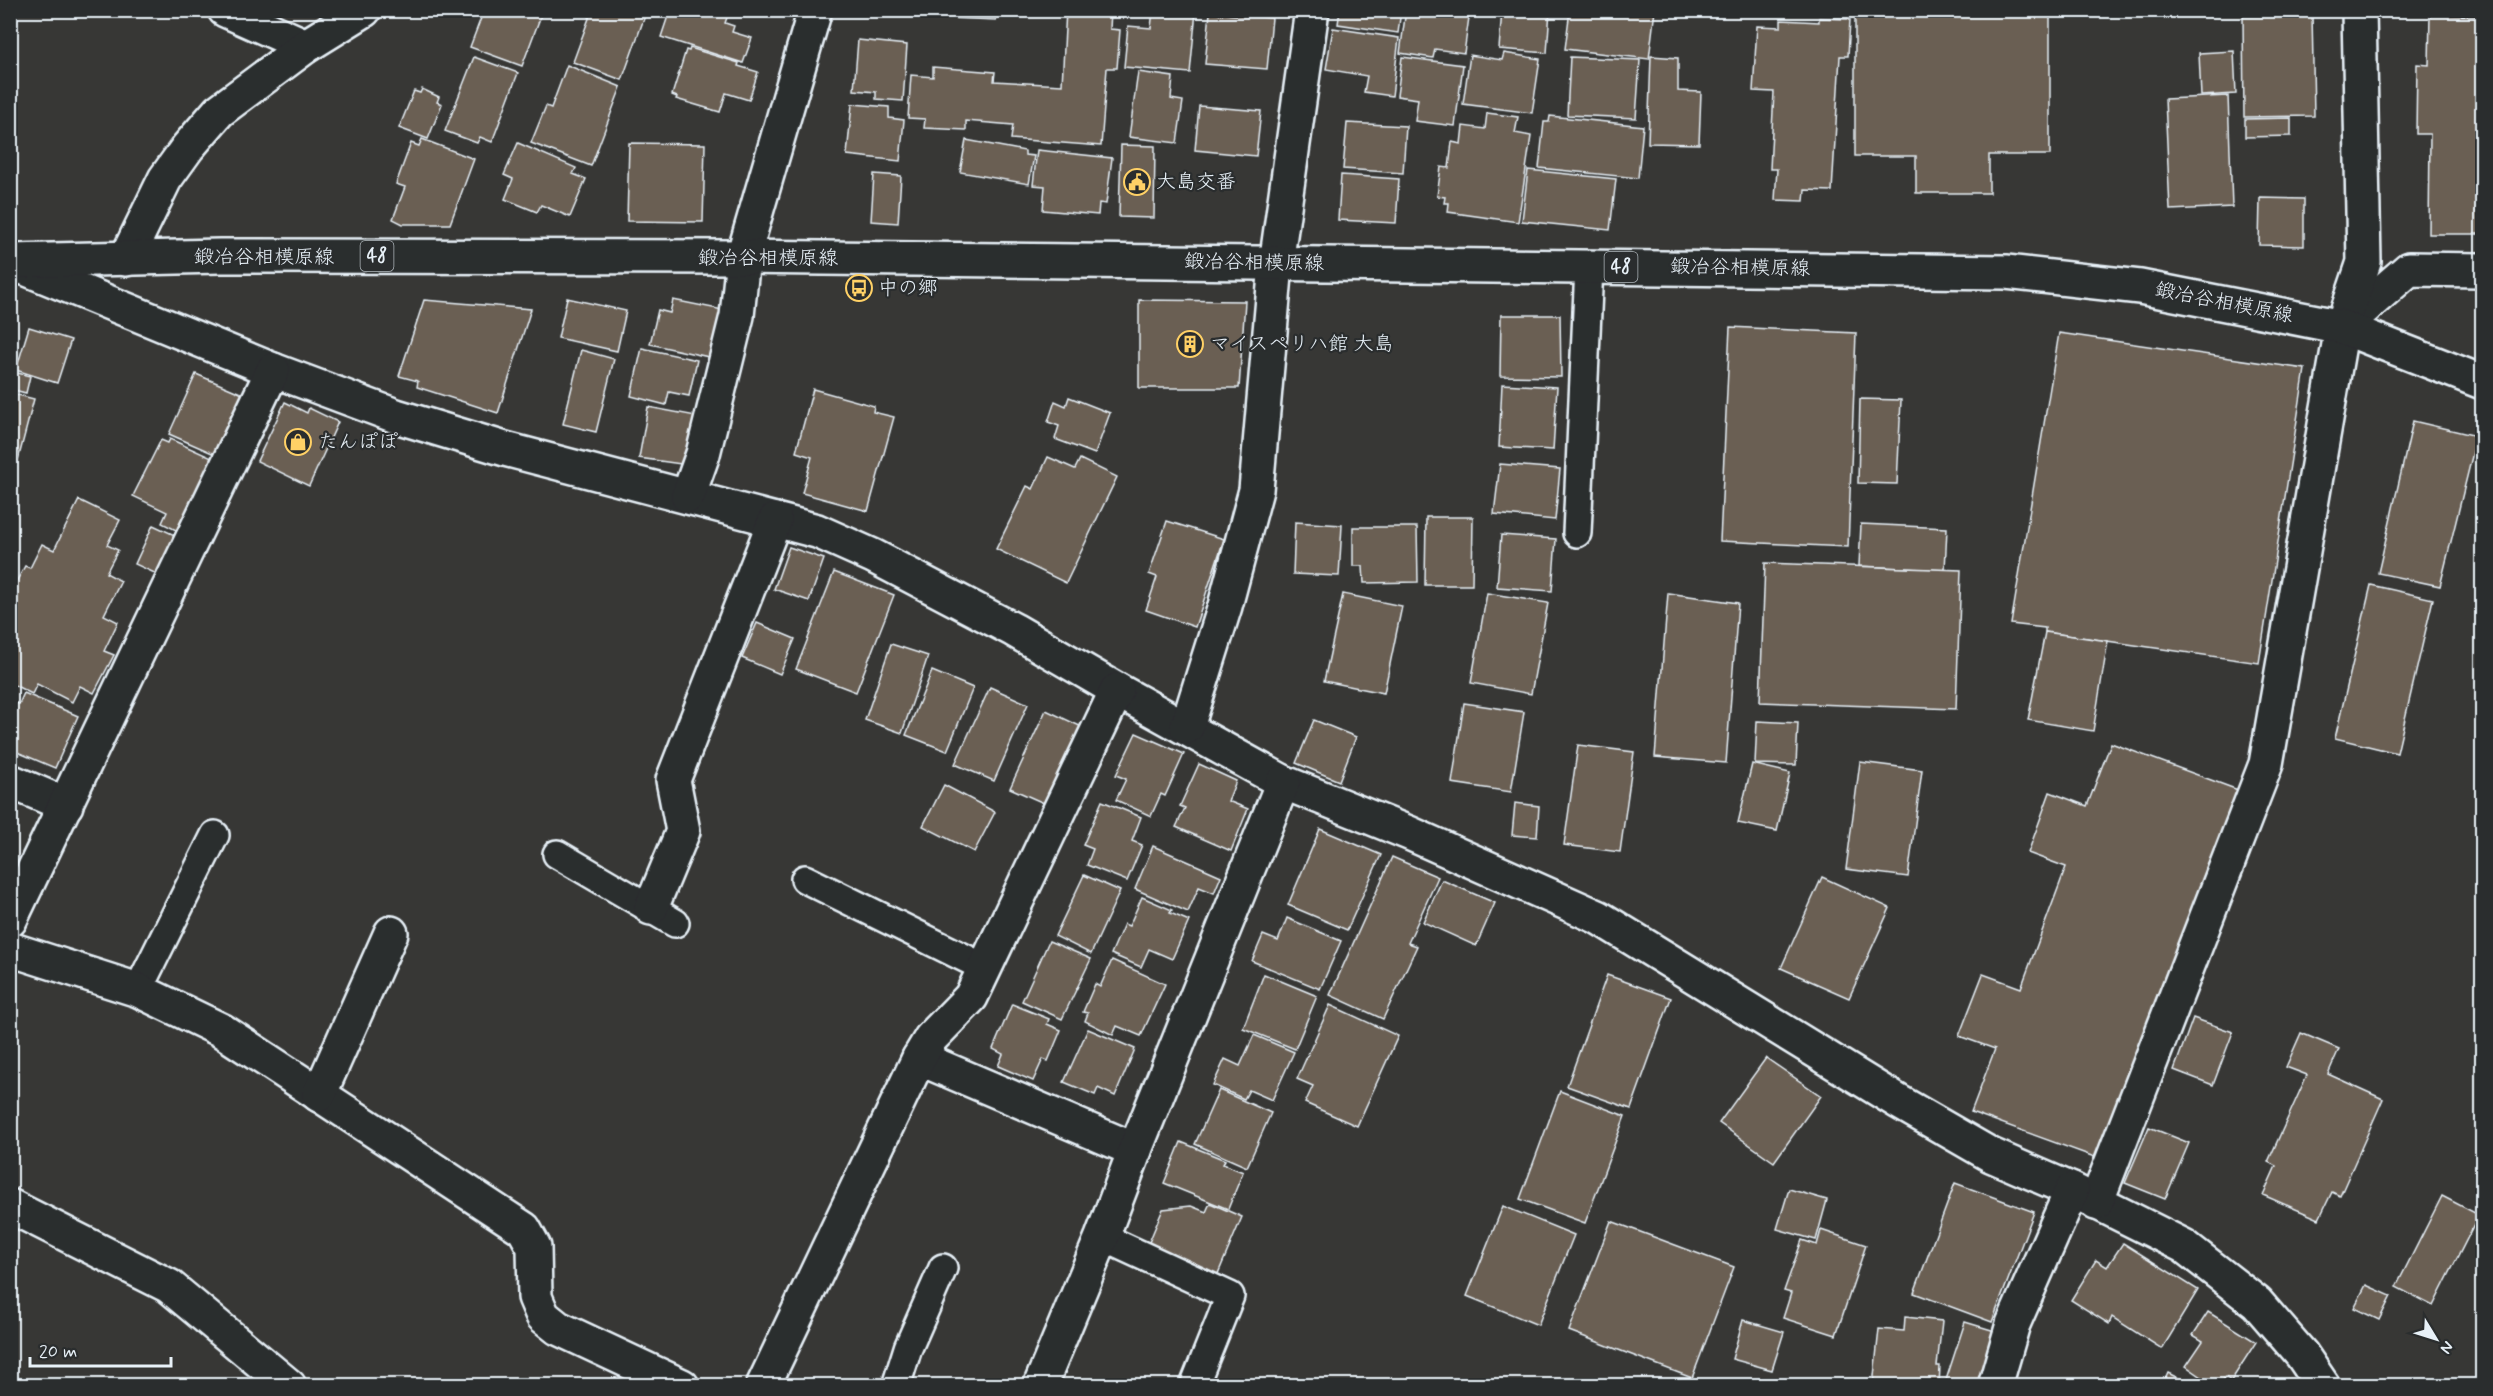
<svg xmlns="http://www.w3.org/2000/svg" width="2493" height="1396" viewBox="0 0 2493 1396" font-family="Mynerve,'Klee One',sans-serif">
	<rect width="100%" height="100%" fill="#373735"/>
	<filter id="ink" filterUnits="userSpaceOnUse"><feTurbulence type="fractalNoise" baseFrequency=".0167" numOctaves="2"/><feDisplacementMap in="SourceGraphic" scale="12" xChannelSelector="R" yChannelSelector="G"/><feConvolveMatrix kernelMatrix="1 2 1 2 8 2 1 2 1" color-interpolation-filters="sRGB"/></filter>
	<g filter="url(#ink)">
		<g fill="#6b5e52" stroke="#e8f1f8" stroke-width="1.5">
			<polygon points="484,10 543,10 522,66 470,47"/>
			<polygon points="592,10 647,10 622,80 573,62"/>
			<polygon points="670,10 729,12 725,23 734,26 732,32 752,38 743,63 661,37"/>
			<polygon points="902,10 997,10 996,20 902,16"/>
			<polygon points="1066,10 1111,10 1110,29 1120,30 1117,68 1107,68 1101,146 1011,139 1013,125 966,121 966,130 924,128 925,119 908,118 911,75 933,77 933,67 995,72 994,81 1062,85"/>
			<polygon points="1153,10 1196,11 1190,73 1124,67 1128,26 1151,28"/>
			<polygon points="1245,10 1292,10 1291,16"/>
			<polygon points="1340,10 1401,10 1398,33 1338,24"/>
			<polygon points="1406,10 1470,10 1464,53 1435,49 1433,58 1400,53"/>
			<polygon points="1502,10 1550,10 1547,53 1499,49"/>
			<polygon points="1570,10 1655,10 1649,59 1565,49"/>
			<polygon points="1855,11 2050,11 2050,155 1989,155 1989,193 1916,193 1916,156 1855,156"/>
			<polygon points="1210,13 1272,18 1267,69 1205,64"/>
			<polygon points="2312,14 2314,116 2244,117 2243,16"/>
			<polygon points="2430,15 2482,16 2482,234 2429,234 2430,134 2416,134 2417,64 2429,65"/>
			<polygon points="1819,18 1850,19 1848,56 1840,56 1832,191 1805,190 1804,201 1775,200 1777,169 1770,169 1774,92 1753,91 1757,26 1781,27 1781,20 1819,22"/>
			<polygon points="1333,28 1399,38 1392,96 1364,92 1367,76 1326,69"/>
			<polygon points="858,40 907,45 903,101 876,99 876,92 854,90"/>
			<polygon points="690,48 739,63 738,66 758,72 749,100 726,93 720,112 676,99 677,97 672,95 686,50 689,51"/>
			<polygon points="2234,51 2236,94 2201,96 2199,53"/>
			<polygon points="1504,53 1540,59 1532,113 1463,104 1470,55 1502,60"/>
			<polygon points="1651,56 1678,58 1678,91 1701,92 1699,144 1648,143"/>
			<polygon points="474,57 518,73 492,142 480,137 477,143 445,131"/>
			<polygon points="1402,57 1463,65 1455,126 1415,121 1418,99 1397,96"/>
			<polygon points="1570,57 1640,60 1636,118 1567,115"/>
			<polygon points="567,65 621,87 591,166 531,143 546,106 551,108"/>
			<polygon points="1138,72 1173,77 1171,99 1183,101 1177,143 1129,137"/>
			<polygon points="422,89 439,97 437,102 442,104 428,139 399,128 414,91 420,93"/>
			<polygon points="2228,96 2232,207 2170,210 2165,99"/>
			<polygon points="852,104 889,107 889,118 904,120 900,161 847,155"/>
			<polygon points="1199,106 1261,111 1256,156 1195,150"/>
			<polygon points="1487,113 1518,117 1515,133 1531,136 1518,222 1448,212 1449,203 1444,203 1445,197 1437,196 1441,167 1449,168 1452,142 1461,144 1463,126 1485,129"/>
			<polygon points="1550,116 1643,126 1638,178 1539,168 1544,122 1549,122"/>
			<polygon points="2291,118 2291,136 2245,137 2245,119"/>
			<polygon points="1347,123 1406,126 1403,173 1343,169"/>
			<polygon points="422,139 474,159 450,224 403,224 393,219 405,187 396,184 411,143 419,146"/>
			<polygon points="966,140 1025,151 1025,155 1034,156 1029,184 960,172"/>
			<polygon points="518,143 576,168 573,174 586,179 570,217 541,205 537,212 505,199 513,179 504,175"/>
			<polygon points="629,143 705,144 703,222 627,221"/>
			<polygon points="1121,145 1155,146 1154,218 1119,217"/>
			<polygon points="1037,150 1112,158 1106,204 1099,203 1098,215 1043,210 1045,186 1033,185"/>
			<polygon points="1528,170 1616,179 1610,230 1522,221"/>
			<polygon points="874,174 901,176 898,223 871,221"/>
			<polygon points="1341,175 1399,179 1396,223 1338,220"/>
			<polygon points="2260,198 2304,199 2304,246 2259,245"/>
			<polygon points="567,298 626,311 617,351 558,338"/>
			<polygon points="424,300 531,309 498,413 417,387 418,381 399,376"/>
			<polygon points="673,300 728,311 718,359 650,344 658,310 670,313"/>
			<polygon points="1139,300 1245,301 1239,388 1139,388"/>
			<polygon points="1501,315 1560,315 1561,377 1500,376"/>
			<polygon points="29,327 71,340 57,383 16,370"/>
			<polygon points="1730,327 1856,333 1848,547 1720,541"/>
			<polygon points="2059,333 2305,369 2259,663 2045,632 2045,628 2011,624"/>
			<polygon points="642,348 697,360 689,396 669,392 666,405 631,396"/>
			<polygon points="581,350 614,359 596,432 563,424"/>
			<polygon points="13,372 30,376 26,393 10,389"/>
			<polygon points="196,374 245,395 219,456 169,434"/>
			<polygon points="1502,384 1557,387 1553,450 1499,447"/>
			<polygon points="813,389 874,406 873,412 894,417 868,511 802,493 812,457 796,452"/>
			<polygon points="10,393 34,399 17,464 10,463"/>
			<polygon points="1069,397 1110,413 1095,454 1055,439 1059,426 1048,422 1055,401 1066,406"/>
			<polygon points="1860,399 1901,400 1897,484 1858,483"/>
			<polygon points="285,402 307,413 309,408 338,422 309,486 257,461"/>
			<polygon points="648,407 696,416 688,465 639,458"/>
			<polygon points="2413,421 2477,436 2440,586 2378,573"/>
			<polygon points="170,439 214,459 180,532 162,523 167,512 133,496 161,440 168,443"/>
			<polygon points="1048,457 1075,469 1080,459 1117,477 1066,583 996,549 1027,486 1033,489"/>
			<polygon points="1500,464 1560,469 1555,520 1494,514"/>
			<polygon points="79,500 120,520 107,545 118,550 106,573 121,581 104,615 118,622 104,651 114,655 94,693 80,686 72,702 37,684 32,694 10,683 10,593 25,566 30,568 42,544 54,550"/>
			<polygon points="1426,517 1473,517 1472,585 1425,585"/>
			<polygon points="1167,521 1224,539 1195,627 1146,610 1157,577 1149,574"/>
			<polygon points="1295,522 1342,525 1339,576 1293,574"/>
			<polygon points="1861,524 1947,528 1945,570 1859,566"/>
			<polygon points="153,525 179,537 161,576 135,564"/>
			<polygon points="1353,527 1417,527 1418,582 1364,583 1363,566 1353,566"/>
			<polygon points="1501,535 1556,539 1552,591 1497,587"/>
			<polygon points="789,547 824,559 809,601 774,589"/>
			<polygon points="1765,563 1961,570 1956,709 1760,702"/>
			<polygon points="834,572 894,595 856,692 796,669"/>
			<polygon points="2371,585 2433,599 2397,753 2335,738"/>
			<polygon points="1487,593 1548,603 1531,694 1471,683"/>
			<polygon points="1668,593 1738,603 1726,763 1655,757"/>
			<polygon points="1343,594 1402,606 1384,693 1324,681"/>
			<polygon points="757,623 795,639 780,674 742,658"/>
			<polygon points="2045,632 2108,641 2093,731 2028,720"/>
			<polygon points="891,644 928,656 902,733 865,720"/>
			<polygon points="932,671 973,688 947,751 906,735"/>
			<polygon points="990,687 1028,704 994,781 955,764"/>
			<polygon points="24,693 78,716 55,768 10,749 10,701 19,704"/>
			<polygon points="1464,703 1524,712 1511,792 1452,783"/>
			<polygon points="1046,710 1082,727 1046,804 1010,788"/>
			<polygon points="1314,720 1356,737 1339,781 1296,763"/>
			<polygon points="1757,721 1798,723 1796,765 1755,764"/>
			<polygon points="1136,733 1184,754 1165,796 1161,794 1151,816 1116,800 1126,779 1116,775"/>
			<polygon points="2111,743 2238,790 2100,1159 1971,1112 1995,1049 1959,1036 1983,974 2021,988 2066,867 2028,853 2050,792 2087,806"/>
			<polygon points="1578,745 1634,752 1620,852 1564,845"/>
			<polygon points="1860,762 1922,770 1908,877 1846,869"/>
			<polygon points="1199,764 1236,781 1228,801 1248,809 1231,851 1176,827 1185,808 1180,806"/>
			<polygon points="1752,764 1790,773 1777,831 1738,823"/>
			<polygon points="944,785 995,812 974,852 923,826"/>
			<polygon points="1102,801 1141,817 1132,841 1142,845 1127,881 1087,865 1093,849 1083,845"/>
			<polygon points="1515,803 1539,806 1537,837 1512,835"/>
			<polygon points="1320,829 1381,855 1347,930 1288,905"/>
			<polygon points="1153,846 1221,876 1214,893 1199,887 1188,912 1135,889"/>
			<polygon points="1392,857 1438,877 1408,943 1417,946 1383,1019 1330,995"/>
			<polygon points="1084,875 1120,891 1091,954 1055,936"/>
			<polygon points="1822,877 1890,908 1849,998 1781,968"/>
			<polygon points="1442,880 1495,903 1476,946 1423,922"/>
			<polygon points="1142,897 1172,910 1170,913 1189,921 1172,959 1149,949 1141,967 1111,954 1124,924 1129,926"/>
			<polygon points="1287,918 1341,941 1320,989 1252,961 1263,935 1278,941"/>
			<polygon points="1049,941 1091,959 1062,1019 1022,1001"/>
			<polygon points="1112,960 1165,984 1141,1036 1117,1026 1113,1035 1085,1021 1088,1013 1083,1012 1095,984 1100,987"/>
			<polygon points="1264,974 1317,996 1295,1049 1243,1028"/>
			<polygon points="1607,975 1671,998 1631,1109 1567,1086"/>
			<polygon points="1012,1004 1049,1019 1047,1024 1061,1030 1048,1061 1043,1059 1033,1081 998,1066 1003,1054 993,1049"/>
			<polygon points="1330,1005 1398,1036 1357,1126 1305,1103 1313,1086 1297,1079"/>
			<polygon points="2193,1018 2233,1032 2213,1085 2174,1070"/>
			<polygon points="1088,1029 1135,1049 1115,1096 1098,1088 1095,1095 1064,1082"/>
			<polygon points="2301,1033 2339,1049 2328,1074 2383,1099 2340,1196 2332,1192 2319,1219 2263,1195 2276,1166 2268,1162 2307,1075 2286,1067"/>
			<polygon points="1254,1035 1294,1052 1272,1100 1249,1090 1244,1099 1213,1085 1225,1059 1240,1066"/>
			<polygon points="1766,1058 1821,1096 1774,1162 1719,1123"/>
			<polygon points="1219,1090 1271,1113 1247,1167 1195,1144"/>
			<polygon points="1560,1091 1625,1116 1585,1223 1520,1199"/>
			<polygon points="2149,1127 2189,1143 2165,1199 2125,1183"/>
			<polygon points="1181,1142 1225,1160 1223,1164 1243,1172 1228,1209 1164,1183"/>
			<polygon points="1955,1183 2034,1212 1992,1322 1914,1293"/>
			<polygon points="1789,1189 1827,1200 1816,1240 1777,1229"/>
			<polygon points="2442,1196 2479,1215 2433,1306 2396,1287"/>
			<polygon points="1210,1203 1242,1217 1217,1276 1147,1247 1163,1209 1191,1206 1206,1212"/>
			<polygon points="1503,1206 1574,1235 1538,1325 1467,1296"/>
			<polygon points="1611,1221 1734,1267 1692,1378 1569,1331"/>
			<polygon points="1821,1230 1866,1245 1836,1335 1783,1318 1791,1293 1784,1291 1802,1240 1817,1245"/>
			<polygon points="2123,1243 2198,1290 2162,1349 2112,1317 2109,1324 2071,1300 2096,1260 2107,1267"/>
			<polygon points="2366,1285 2391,1296 2379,1320 2354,1308"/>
			<polygon points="2208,1312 2256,1342 2231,1381 2225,1377 2219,1386 2215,1386 2186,1366 2203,1341 2193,1335"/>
			<polygon points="1905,1317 1942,1321 1937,1366 1940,1366 1939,1386 1873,1386 1879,1329 1904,1331"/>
			<polygon points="1743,1320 1784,1332 1772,1370 1732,1359"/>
			<polygon points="1965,1322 1995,1331 1977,1386 1961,1386 1946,1380"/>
			<polygon points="2168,1373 2194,1386 2162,1386"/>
		</g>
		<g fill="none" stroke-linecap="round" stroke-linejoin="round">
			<defs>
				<g id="lane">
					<polyline points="1577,533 1589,267"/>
					<polyline points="557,854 675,923"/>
					<polyline points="805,879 985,968"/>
					<polyline points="138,990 215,835"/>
					<polyline points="1102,1237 1230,1296 1194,1386"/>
					<polyline points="896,1386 908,1348 943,1268"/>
				</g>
				<g id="street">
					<polyline points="225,10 306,46"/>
					<polyline points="126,259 165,179 188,147 219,111 306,46 364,10"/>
					<polyline points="10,262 273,370 396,416 505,449 817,531 873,556 1014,630 1117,690 1283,782 1409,833 1598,917 1899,1102 1991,1155 2072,1190 2184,1246 2257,1303 2302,1355 2323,1386"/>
					<polyline points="688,496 703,454 737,316 743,257 815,10"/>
					<polyline points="1187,727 1225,606 1256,490 1276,264 1312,10"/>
					<polyline points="10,781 66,805"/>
					<polyline points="651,908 683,831 673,780 775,520"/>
					<polyline points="10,920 273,370"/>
					<polyline points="10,949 138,990 221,1030 524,1229 534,1247 535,1297 543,1316 558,1328 682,1386"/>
					<polyline points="919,1058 1135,1150"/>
					<polyline points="319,1095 391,933"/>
					<polyline points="2096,1203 2266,764 2342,327 2409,269 2482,270"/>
					<polyline points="10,1206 169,1286 289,1386"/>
					<polyline points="763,1386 919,1058 931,1038 971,997 1117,690"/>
					<polyline points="1040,1386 1102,1237 1135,1150 1283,782"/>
					<polyline points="1995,1386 2013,1324 2072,1190"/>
				</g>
				<polyline id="secondary" points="2342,327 2364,262 2359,10"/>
				<polyline id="primary" points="10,261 220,256 743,257 2006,272 2140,287 2342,327 2482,382"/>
			</defs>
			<use href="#lane" stroke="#e8f1f8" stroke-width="32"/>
			<use href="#street" stroke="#e8f1f8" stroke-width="38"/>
			<use href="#secondary" stroke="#e8f1f8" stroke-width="38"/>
			<use href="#primary" stroke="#e8f1f8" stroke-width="38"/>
			<use href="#lane" stroke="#2a2d2e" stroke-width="27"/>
			<use href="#street" stroke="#2a2d2e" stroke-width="33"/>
			<use href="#secondary" stroke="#2a2d2e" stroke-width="33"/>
			<use href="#primary" stroke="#2a2d2e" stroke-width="33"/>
		</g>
	</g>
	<defs>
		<symbol id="civic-ring" viewBox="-11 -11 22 22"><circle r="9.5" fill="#2a2d2e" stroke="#ffd166" stroke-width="1.5"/><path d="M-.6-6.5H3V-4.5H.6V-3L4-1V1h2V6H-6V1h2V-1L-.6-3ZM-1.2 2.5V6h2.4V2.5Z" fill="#ffd166"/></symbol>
		<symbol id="bus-ring" viewBox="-11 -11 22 22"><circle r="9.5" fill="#2a2d2e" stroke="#ffd166" stroke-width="1.5"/><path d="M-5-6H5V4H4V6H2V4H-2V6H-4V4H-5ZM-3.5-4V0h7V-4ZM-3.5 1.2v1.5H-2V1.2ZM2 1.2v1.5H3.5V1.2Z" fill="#ffd166"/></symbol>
		<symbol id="building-ring" viewBox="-11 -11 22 22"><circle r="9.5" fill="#2a2d2e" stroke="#ffd166" stroke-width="1.5"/><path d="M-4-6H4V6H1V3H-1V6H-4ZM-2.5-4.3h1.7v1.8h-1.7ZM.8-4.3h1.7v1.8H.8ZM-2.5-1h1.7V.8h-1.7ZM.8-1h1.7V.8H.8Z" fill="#ffd166"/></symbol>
		<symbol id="shop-ring" viewBox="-11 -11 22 22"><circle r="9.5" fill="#2a2d2e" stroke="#ffd166" stroke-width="1.5"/><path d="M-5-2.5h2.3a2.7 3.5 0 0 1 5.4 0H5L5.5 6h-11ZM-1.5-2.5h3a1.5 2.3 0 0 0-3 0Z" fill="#ffd166"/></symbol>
	</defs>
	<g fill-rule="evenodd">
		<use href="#civic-ring" x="1122" y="167" width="30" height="30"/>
		<use href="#bus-ring" x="844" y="273" width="30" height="30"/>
		<use href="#building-ring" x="1175" y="329" width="30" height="30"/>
		<use href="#shop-ring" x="283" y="427" width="30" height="30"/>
	</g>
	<g text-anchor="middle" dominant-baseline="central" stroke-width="4.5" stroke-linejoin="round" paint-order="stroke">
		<g fill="#2a2d2e" stroke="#afb6bb" stroke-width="1.5">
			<rect x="360.5" y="241" width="33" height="30" rx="4.5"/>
			<rect x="1604.5" y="252" width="33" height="30" rx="4.5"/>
		</g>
		<g font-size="18" font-weight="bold" fill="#e8f1f8">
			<text x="377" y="256">48</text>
			<text x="1621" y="267">48</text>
		</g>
		<g font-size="20" fill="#e8f1f8" stroke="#2a2d2e" text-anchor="start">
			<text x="1156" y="182">大島交番</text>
			<text x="878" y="288">中の郷</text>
			<text x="1210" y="344">マイスペリハ館 大島</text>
			<text x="318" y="442">たんぽぽ</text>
		</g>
		<g font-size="20" fill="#e8f1f8" stroke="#2a2d2e">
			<text x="264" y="257">鍛冶谷相模原線</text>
			<text x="768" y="258">鍛冶谷相模原線</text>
			<text transform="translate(1254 263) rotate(1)">鍛冶谷相模原線</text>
			<text transform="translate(1740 268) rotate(1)">鍛冶谷相模原線</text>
			<text transform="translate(2224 303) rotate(11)">鍛冶谷相模原線</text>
		</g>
	</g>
	<rect width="2493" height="1396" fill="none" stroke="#2a2d2e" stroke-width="36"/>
	<rect x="18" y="18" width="2457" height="1360" fill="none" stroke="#e8f1f8" stroke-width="2" filter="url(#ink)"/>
	<g transform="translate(2436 1339) rotate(128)" stroke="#2a2d2e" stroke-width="4.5" paint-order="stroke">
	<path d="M0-4.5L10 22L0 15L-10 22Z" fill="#e8f1f8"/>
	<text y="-9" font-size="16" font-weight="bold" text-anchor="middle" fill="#e8f1f8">N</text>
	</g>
	<path d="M30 1357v9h141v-9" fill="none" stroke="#e8f1f8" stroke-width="3"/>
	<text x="39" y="1357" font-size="18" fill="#e8f1f8" stroke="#2a2d2e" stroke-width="4.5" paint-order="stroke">20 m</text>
</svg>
